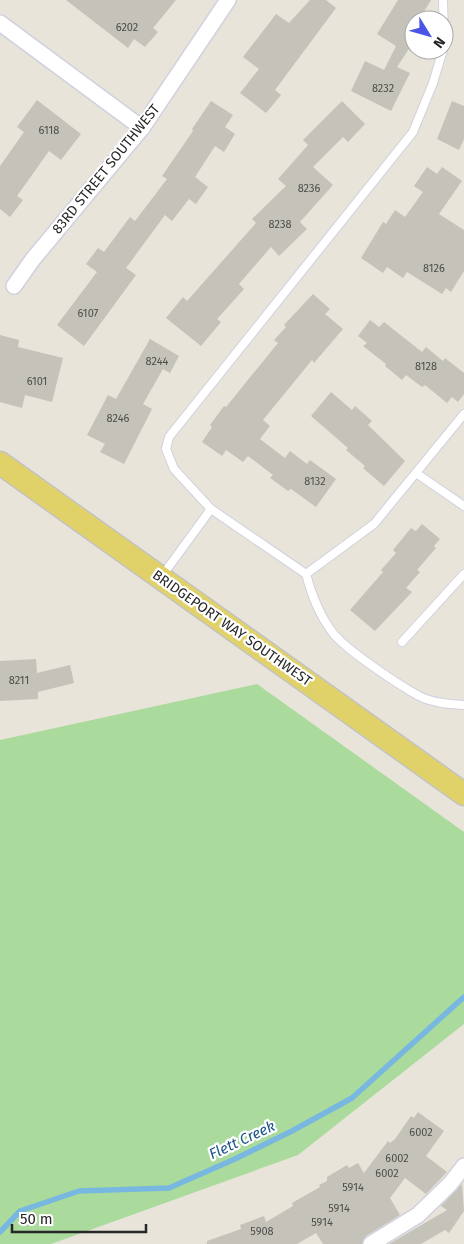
<svg xmlns="http://www.w3.org/2000/svg" width="464" height="1244" viewBox="0 0 464 1244" font-family="'Fira Sans',sans-serif">
	<rect width="100%" height="100%" fill="#e8e4da"/>
	<polygon fill="#aada9c" points="257,684 464,832 464,1024 298,1155 51,1244 0,1244 0,740"/>
	<g fill="none" stroke-linecap="round" stroke-linejoin="round">
		<polyline stroke="#78b8e0" stroke-width="5.5" points="0,1232 20,1211 79,1191 169,1188 235,1159 292,1131 352,1098 464,997"/>
	</g>
	<g fill="#c4c2b9">
		<polygon points="66,0 176,0 153,28 158,32 145,47 134,39 128,48"/>
		<polygon points="310,0 326,0 336,8 275,90 281,95 266,113 240,93 259,69 243,57 276,14 289,23"/>
		<polygon points="398,0 431,0 419,20 414,20 414,41 397,67 410,73 391,111 351,91 365,61 384,70 396,46 377,34"/>
		<polygon points="37,100 81,134 61,160 49,151 17,196 23,200 10,217 0,209 0,166 24,132 17,127"/>
		<polygon points="211,101 233,115 225,127 235,134 224,152 215,146 195,177 208,187 196,204 189,199 172,221 165,215 126,268 136,275 84,346 57,325 97,272 86,264 98,248 104,252 130,217 135,221 167,179 162,176 193,131 192,129"/>
		<polygon points="342,101 365,124 348,142 343,137 313,167 333,185 300,222 307,229 279,256 271,247 239,284 244,289 217,319 221,322 201,346 166,318 183,297 187,301 256,223 252,219 286,186 278,179 308,145 303,140"/>
		<polygon points="452,101 464,106 464,139 459,150 437,139"/>
		<polygon points="427,167 437,174 442,167 462,181 439,214 464,230 464,271 451,292 446,288 442,294 407,272 403,278 387,267 383,273 361,258 383,222 386,224 395,210 405,217 423,192 414,186"/>
		<polygon points="313,294 330,309 325,314 343,329 314,363 312,360 263,420 270,426 260,439 285,458 290,451 307,464 310,460 336,479 316,507 291,489 288,491 270,478 273,475 248,456 243,462 226,450 222,456 202,442 212,427 210,425 224,406 226,407 278,343 274,340 286,327 284,325"/>
		<polygon points="370,320 379,327 384,322 422,352 426,347 443,361 445,358 464,373 464,394 458,402 452,397 447,403 425,385 422,387 406,375 402,380 385,366 386,364 363,346 367,343 358,336"/>
		<polygon points="0,335 19,340 18,347 63,358 52,402 25,395 22,408 0,402"/>
		<polygon points="150,339 179,356 170,373 163,369 143,404 152,409 124,464 100,452 105,444 87,435 108,395 116,399"/>
		<polygon points="331,392 352,410 355,406 372,421 368,425 405,461 384,486 363,468 365,466 346,450 348,448 311,416"/>
		<polygon points="422,524 440,539 434,546 436,548 417,570 420,572 406,588 412,592 375,631 350,610 383,572 381,570 396,553 393,550 411,528 416,531"/>
		<polygon points="36,659 37,673 70,665 74,683 38,692 38,699 0,701 0,661"/>
		<polygon points="418,1112 444,1131 426,1156 447,1172 426,1194 405,1178 390,1198 400,1215 366,1236 362,1244 323,1244 316,1233 297,1244 207,1244 207,1241 241,1229 240,1225 264,1216 266,1222 293,1206 292,1203 320,1187 319,1185 327,1181 327,1177 347,1165 349,1168 358,1163 364,1173 388,1141 390,1143 395,1139 411,1116 414,1118"/>
		<polygon points="462,1184 464,1211 449,1233 445,1230 421,1244 389,1244 447,1210 441,1206"/>
	</g>
	<g fill="none" stroke-linecap="round" stroke-linejoin="round">
		<defs>
			<g id="lane">
				<polyline points="443,0 444,37"/>
				<polyline points="416,473 464,506"/>
				<path d="M211,509L306,574C312,596 319,615 333,633C346,650 399,685 419,696C433,703 449,704 464,705"/>
				<polyline points="306,574 374,524 464,414"/>
				<polyline points="162,576 211,509 174,469 166,449 169,437 413,132 433,83 443,50"/>
				<polyline points="402,642 464,574"/>
			</g>
			<g id="street">
				<polyline points="0,23 142,128"/>
				<polyline points="14,286 33,259 142,128 228,0"/>
				<polyline points="371,1244 418,1215 450,1184 464,1166"/>
			</g>
			<polyline id="primary" points="0,463 464,794"/>
		</defs>
		<use href="#lane" stroke="#d0d1df" stroke-width="10"/>
		<use href="#street" stroke="#d0d1df" stroke-width="18"/>
		<use href="#primary" stroke="#c3c3c3" stroke-width="25"/>
		<use href="#lane" stroke="#fff" stroke-width="8"/>
		<use href="#street" stroke="#fff" stroke-width="15"/>
		<use href="#primary" stroke="#e0d268" stroke-width="22"/>
	</g>
	<g text-anchor="middle" dominant-baseline="central" stroke-width="4.5" stroke-linejoin="round" paint-order="stroke">
		<g font-size="11" fill="#4e4e4c">
			<text x="127" y="27">6202</text>
			<text x="383" y="88">8232</text>
			<text x="49" y="130">6118</text>
			<text x="309" y="188">8236</text>
			<text x="280" y="224">8238</text>
			<text x="434" y="268">8126</text>
			<text x="88" y="313">6107</text>
			<text x="157" y="361">8244</text>
			<text x="426" y="366">8128</text>
			<text x="37" y="381">6101</text>
			<text x="118" y="418">8246</text>
			<text x="315" y="481">8132</text>
			<text x="19" y="680">8211</text>
			<text x="421" y="1132">6002</text>
			<text x="397" y="1158">6002</text>
			<text x="387" y="1173">6002</text>
			<text x="353" y="1187">5914</text>
			<text x="339" y="1208">5914</text>
			<text x="322" y="1222">5914</text>
			<text x="262" y="1231">5908</text>
		</g>
		<g font-size="14" fill="#272727" stroke="#fff">
			<text transform="translate(106 169) rotate(-51)">83RD STREET SOUTHWEST</text>
			<text transform="translate(232 628) rotate(35)">BRIDGEPORT WAY SOUTHWEST</text>
		</g>
		<g font-size="15" font-style="italic" fill="#1b5587" stroke="#fff">
			<text transform="translate(242 1140) rotate(-25)">Flett Creek</text>
		</g>
	</g>
	<g transform="translate(429 35) rotate(127)"><circle r="24" fill="#ffffff" stroke="#a9a9a9"/>
	<path d="M0-4L9 19L0 12L-9 19Z" fill="#4b55e5"/>
	<text y="-8" font-size="14" font-weight="bold" text-anchor="middle" fill="#272727">N</text>
	</g>
	<path d="M12 1224v8h134v-8" fill="none" stroke="#272727" stroke-width="2.5"/>
	<text x="20" y="1224" font-size="15" fill="#272727" stroke="#ffffff" stroke-width="4" paint-order="stroke">50 m</text>
</svg>
